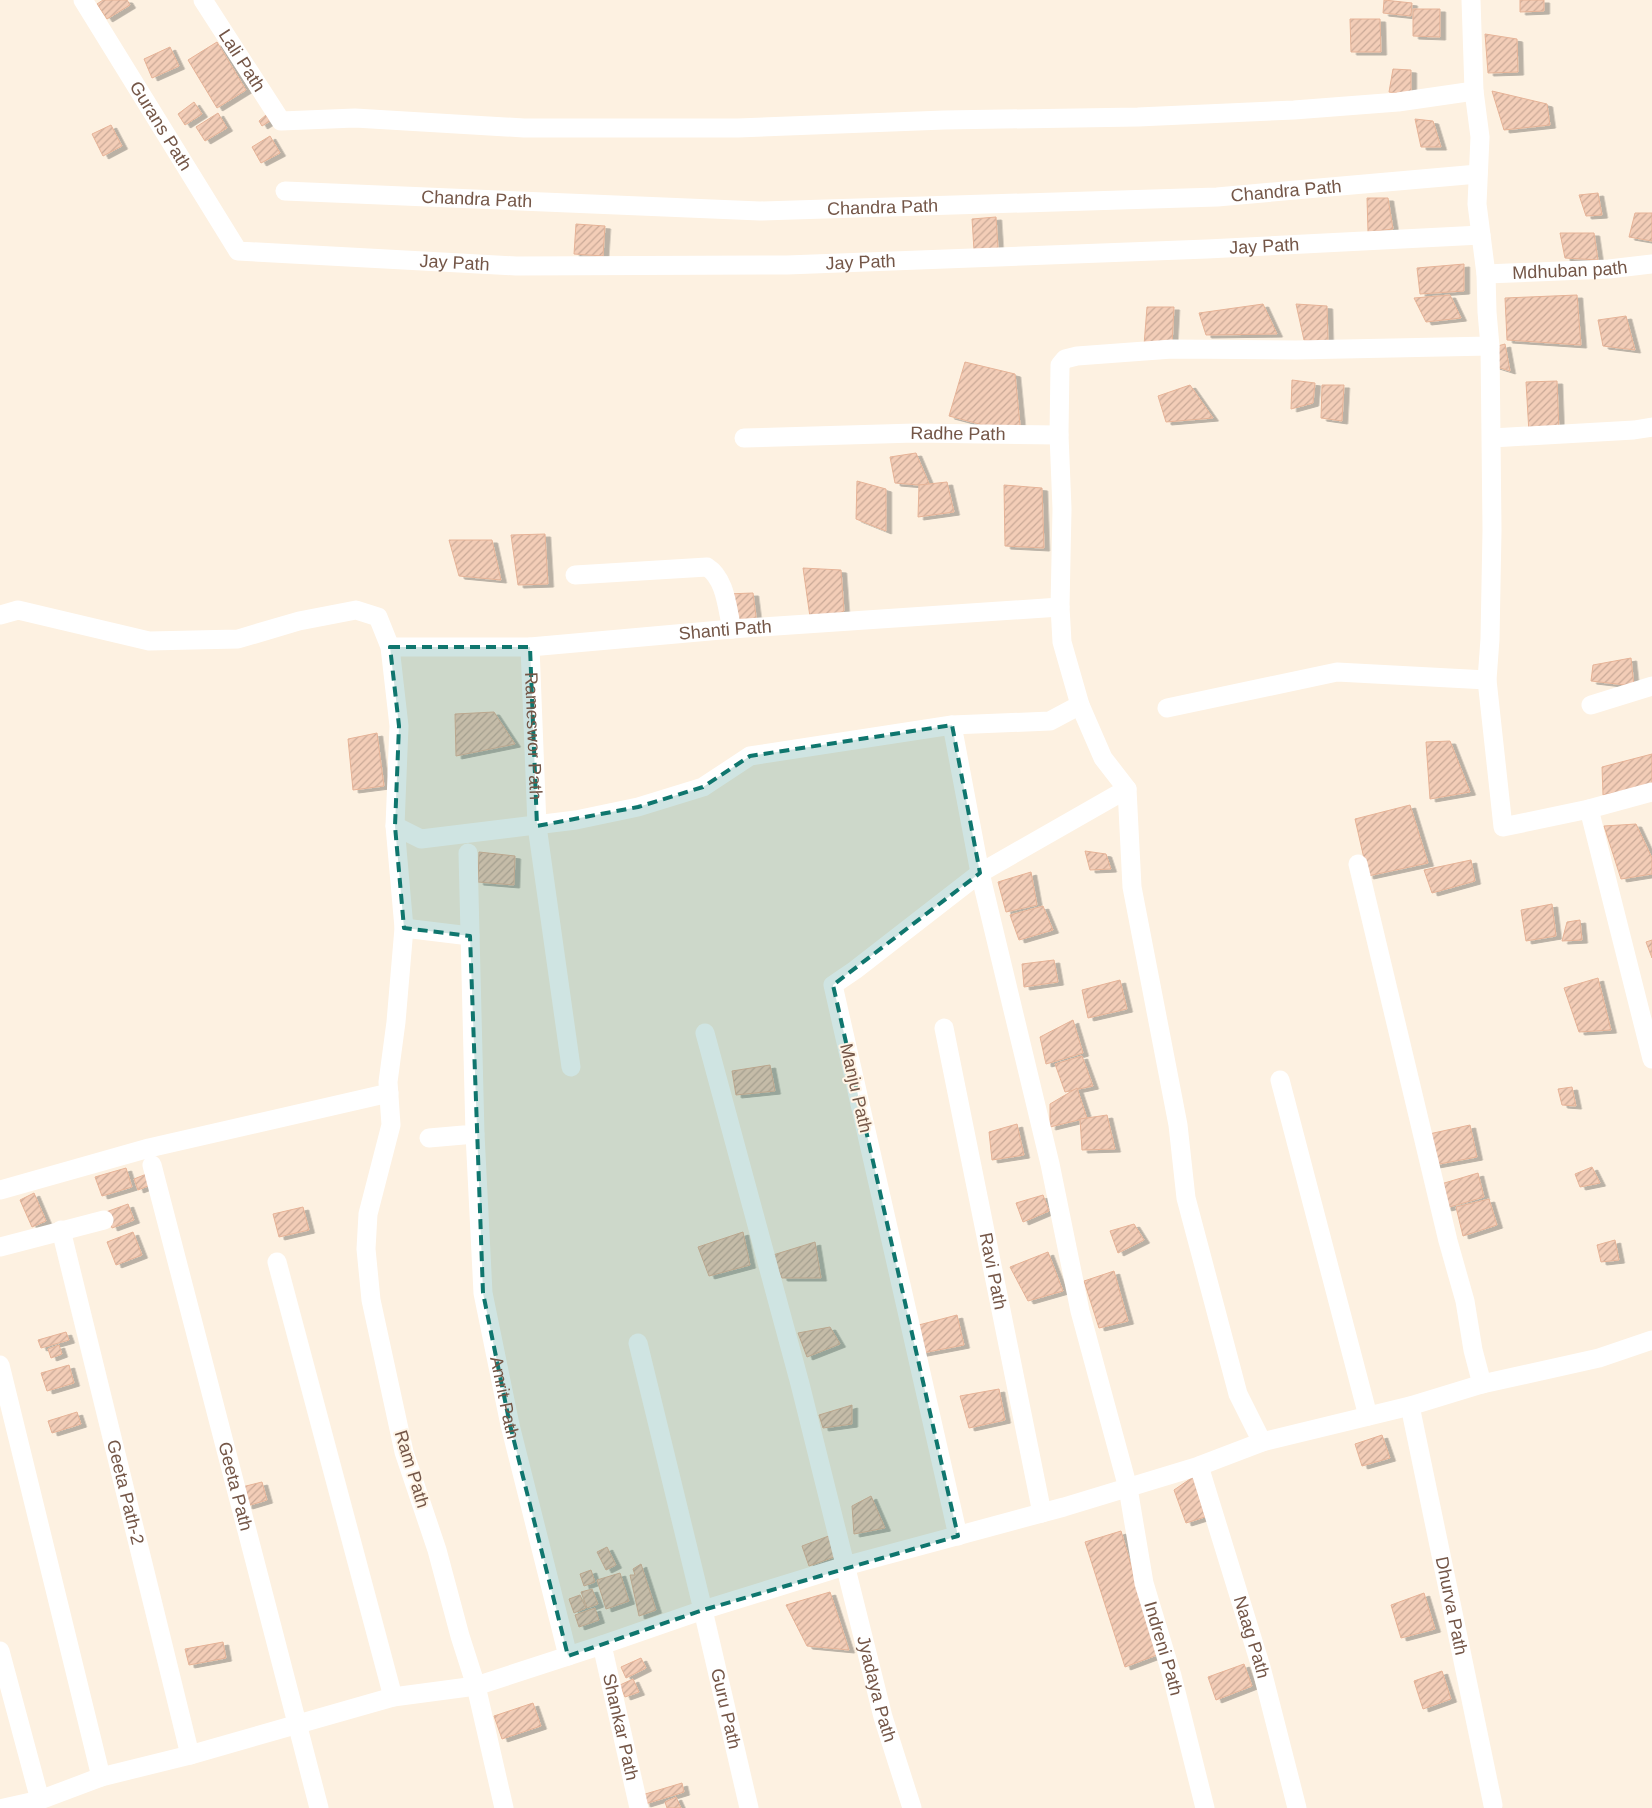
<svg xmlns="http://www.w3.org/2000/svg" width="1652" height="1808" viewBox="0 0 1652 1808" font-family="Helvetica,sans-serif">
	<defs>
		<pattern id="building-hatch" width="6" height="6" patternUnits="userSpaceOnUse" patternTransform="scale(1.25)"><rect width="6" height="6" fill="#f3cdb7"/><path d="M-1 1l2-2M0 6l6-6M5 7l2-2" fill="none" stroke="#c9a997"/></pattern>
		<filter id="shadow"><feDropShadow dx="5.5" dy="3" stdDeviation="0" flood-color="#0004"/></filter>
	</defs>
	<rect width="100%" height="100%" fill="#fdf1e1"/>
	<g fill="url(#building-hatch)" stroke="#e6b397" filter="url(#shadow)">
		<polygon points="103,0 127,0 130,5 107,19 97,4"/>
		<polygon points="1384,0 1412,3 1411,16 1383,13"/>
		<polygon points="1520,0 1544,0 1544,11 1520,12"/>
		<polygon points="1413,9 1440,9 1440,37 1413,36"/>
		<polygon points="1350,19 1380,19 1381,52 1351,52"/>
		<polygon points="1485,34 1517,39 1518,72 1488,73"/>
		<polygon points="217,42 246,90 217,108 188,60"/>
		<polygon points="170,47 179,66 152,78 144,59"/>
		<polygon points="1393,69 1411,70 1411,95 1389,92"/>
		<polygon points="1492,91 1547,104 1550,125 1504,130"/>
		<polygon points="194,102 202,114 185,125 178,114"/>
		<polygon points="218,113 227,128 205,141 196,127"/>
		<polygon points="266,115 270,121 262,126 259,121"/>
		<polygon points="1415,119 1433,121 1441,147 1421,147"/>
		<polygon points="111,125 122,146 103,156 92,134"/>
		<polygon points="270,136 280,153 261,163 252,147"/>
		<polygon points="1598,193 1602,215 1586,216 1579,195"/>
		<polygon points="1367,198 1388,198 1393,229 1368,232"/>
		<polygon points="1635,213 1652,213 1652,241 1629,237"/>
		<polygon points="996,217 998,248 974,250 972,219"/>
		<polygon points="576,224 605,226 603,256 574,254"/>
		<polygon points="1560,233 1594,233 1598,260 1565,258"/>
		<polygon points="1464,264 1464,291 1420,294 1417,268"/>
		<polygon points="1450,295 1461,318 1426,322 1414,298"/>
		<polygon points="1577,295 1581,345 1507,340 1505,298"/>
		<polygon points="1263,304 1277,334 1206,335 1199,313"/>
		<polygon points="1296,304 1327,306 1328,342 1304,340"/>
		<polygon points="1147,307 1174,307 1172,345 1144,345"/>
		<polygon points="1626,316 1635,350 1603,346 1598,320"/>
		<polygon points="1505,344 1510,371 1494,366 1494,347"/>
		<polygon points="965,362 1015,374 1021,435 949,416"/>
		<polygon points="1292,380 1315,383 1313,403 1291,409"/>
		<polygon points="1557,381 1559,433 1529,433 1526,382"/>
		<polygon points="1190,385 1213,418 1166,422 1158,396"/>
		<polygon points="1322,385 1344,385 1342,421 1321,418"/>
		<polygon points="916,453 930,486 895,483 890,457"/>
		<polygon points="857,481 886,489 886,531 856,519"/>
		<polygon points="947,482 954,512 918,517 919,485"/>
		<polygon points="1004,485 1042,488 1044,548 1005,546"/>
		<polygon points="545,534 548,584 518,585 511,535"/>
		<polygon points="449,540 492,540 501,580 459,576"/>
		<polygon points="803,568 841,570 844,611 811,624"/>
		<polygon points="753,593 757,624 732,624 726,594"/>
		<polygon points="1631,658 1634,686 1591,681 1593,665"/>
		<polygon points="494,712 515,744 456,756 455,714"/>
		<polygon points="377,733 384,786 353,790 348,739"/>
		<polygon points="1450,741 1470,792 1430,799 1426,742"/>
		<polygon points="1652,754 1652,785 1603,795 1602,767"/>
		<polygon points="1410,805 1428,863 1368,876 1355,819"/>
		<polygon points="1636,824 1652,858 1652,874 1621,879 1604,826"/>
		<polygon points="1085,851 1106,854 1111,869 1090,870"/>
		<polygon points="479,852 515,856 514,885 478,882"/>
		<polygon points="1471,860 1475,881 1432,893 1424,870"/>
		<polygon points="1031,872 1037,905 1006,912 998,882"/>
		<polygon points="1552,904 1556,936 1526,941 1521,910"/>
		<polygon points="1043,906 1053,930 1019,940 1010,915"/>
		<polygon points="1580,920 1582,940 1562,941 1567,922"/>
		<polygon points="1652,940 1652,958 1646,942"/>
		<polygon points="1054,960 1058,982 1024,987 1022,964"/>
		<polygon points="1598,978 1611,1030 1579,1032 1564,988"/>
		<polygon points="1120,980 1127,1009 1088,1018 1082,990"/>
		<polygon points="1073,1020 1083,1053 1046,1064 1040,1037"/>
		<polygon points="1082,1056 1093,1086 1065,1092 1055,1064"/>
		<polygon points="770,1065 775,1091 736,1095 732,1071"/>
		<polygon points="1572,1087 1576,1106 1562,1105 1558,1089"/>
		<polygon points="1077,1088 1087,1118 1050,1127 1050,1104"/>
		<polygon points="1107,1115 1115,1149 1082,1150 1080,1119"/>
		<polygon points="1017,1124 1024,1155 992,1160 989,1132"/>
		<polygon points="1470,1125 1477,1157 1434,1165 1429,1134"/>
		<polygon points="1592,1167 1600,1183 1580,1187 1575,1174"/>
		<polygon points="126,1168 132,1187 102,1196 95,1177"/>
		<polygon points="149,1173 153,1184 138,1190 134,1179"/>
		<polygon points="1478,1173 1484,1197 1446,1208 1441,1184"/>
		<polygon points="34,1193 46,1221 32,1227 20,1200"/>
		<polygon points="1043,1195 1049,1211 1023,1222 1016,1203"/>
		<polygon points="1489,1199 1497,1225 1463,1236 1456,1207"/>
		<polygon points="128,1204 134,1220 112,1228 106,1212"/>
		<polygon points="303,1207 309,1230 279,1237 273,1214"/>
		<polygon points="1134,1224 1144,1240 1118,1253 1110,1231"/>
		<polygon points="133,1232 142,1255 116,1265 107,1242"/>
		<polygon points="743,1232 750,1265 709,1276 698,1247"/>
		<polygon points="1615,1240 1619,1260 1601,1262 1597,1245"/>
		<polygon points="815,1242 821,1278 782,1278 773,1255"/>
		<polygon points="1048,1252 1063,1291 1028,1301 1010,1267"/>
		<polygon points="1114,1271 1128,1321 1099,1328 1084,1281"/>
		<polygon points="957,1315 964,1345 917,1354 911,1327"/>
		<polygon points="830,1327 840,1344 807,1357 798,1333"/>
		<polygon points="66,1332 69,1340 41,1348 38,1340"/>
		<polygon points="59,1345 62,1354 51,1358 48,1349"/>
		<polygon points="69,1365 74,1383 47,1391 41,1373"/>
		<polygon points="999,1389 1005,1420 969,1428 960,1396"/>
		<polygon points="852,1405 852,1424 823,1428 819,1415"/>
		<polygon points="77,1412 81,1424 52,1433 48,1421"/>
		<polygon points="1382,1435 1390,1458 1362,1466 1355,1444"/>
		<polygon points="1193,1477 1205,1517 1186,1523 1174,1490"/>
		<polygon points="262,1482 267,1500 247,1506 242,1487"/>
		<polygon points="871,1496 885,1528 854,1534 852,1506"/>
		<polygon points="1121,1531 1157,1655 1125,1667 1085,1542"/>
		<polygon points="834,1534 840,1555 809,1566 802,1546"/>
		<polygon points="607,1547 616,1565 606,1570 597,1552"/>
		<polygon points="641,1564 656,1610 639,1616 630,1575 635,1575 633,1569"/>
		<polygon points="591,1570 595,1582 584,1586 580,1574"/>
		<polygon points="620,1573 629,1601 606,1609 597,1580"/>
		<polygon points="592,1589 598,1604 587,1608 581,1592"/>
		<polygon points="830,1592 849,1650 807,1646 786,1605"/>
		<polygon points="1424,1593 1435,1629 1401,1638 1391,1605"/>
		<polygon points="580,1595 586,1608 574,1613 569,1599"/>
		<polygon points="595,1608 599,1620 579,1627 575,1615"/>
		<polygon points="223,1642 226,1658 189,1665 185,1649"/>
		<polygon points="641,1658 646,1668 626,1678 621,1667"/>
		<polygon points="1244,1664 1252,1686 1216,1700 1208,1677"/>
		<polygon points="1442,1671 1451,1699 1423,1709 1414,1681"/>
		<polygon points="633,1679 639,1692 625,1697 620,1685"/>
		<polygon points="533,1703 541,1726 502,1739 494,1716"/>
		<polygon points="682,1783 684,1792 645,1804 642,1795"/>
		<polygon points="676,1797 681,1808 667,1808 665,1802"/>
	</g>
	<g fill="none" stroke-linecap="round" stroke-linejoin="round">
		<g stroke="#fff" stroke-width="19">
			<path id="s1" d="M83,0L238,251L516,266L787,265L1207,249L1481,235"/>
			<path id="s2" d="M203,0L281,121L355,118L524,128H738L944,120L1138,117L1294,110L1398,102L1474,91"/>
			<path id="s3" d="M285,191L760,211L1217,197L1478,174"/>
			<path id="s4" d="M1486,274L1609,269L1652,264"/>
			<polyline points="1490,346 1492,530 1490,639 1487,680 1503,827 1589,809 1652,792"/>
			<path id="s5" d="M744,438L915,433L1059,435"/>
			<polyline points="1492,438 1634,430 1652,427"/>
			<path d="M575,575L707,567C726,579 727,609 732,629"/>
			<polyline points="0,615 18,610 149,641 238,639 299,621 356,610 378,617 390,647 399,726 395,826"/>
			<path id="s6" d="M390,647H530L732,629L1060,607"/>
			<path id="s7" d="M530,647L537,826L571,1067"/>
			<polyline points="1080,705 1103,758 1127,789 1132,887 1178,1125 1186,1198 1238,1394 1262,1442"/>
			<polyline points="1591,705 1652,686"/>
			<polyline points="1167,708 1337,672 1487,680"/>
			<path id="s8" d="M952,725L980,873L1050,1164L1080,1311L1128,1488L1144,1583L1172,1676L1205,1808"/>
			<polyline points="1589,809 1652,1059"/>
			<polyline points="1358,864 1448,1241 1465,1301 1473,1350 1482,1384"/>
			<polyline points="404,928 470,936"/>
			<path id="s9" d="M944,1028L1042,1513"/>
			<path id="s10" d="M705,1033L800,1384L883,1717L912,1808"/>
			<polyline points="1280,1080 1368,1416"/>
			<path id="s11" d="M475,1134L483,1293L510,1425L568,1656"/>
			<polyline points="429,1138 475,1134 468,853"/>
			<path id="s12" d="M152,1165L319,1808"/>
			<polyline points="0,1190 149,1148 389,1093"/>
			<path id="s13" d="M61,1230L190,1755"/>
			<polyline points="0,1247 104,1220"/>
			<polyline points="277,1262 393,1697"/>
			<path id="s14" d="M638,1343L703,1610L749,1808"/>
			<polyline points="0,1365 101,1777"/>
			<path id="s15" d="M1410,1406L1493,1805"/>
			<path id="s16" d="M1199,1466L1261,1667L1297,1808"/>
			<polyline points="958,1536 833,985 855,970 980,873 1127,789"/>
			<path id="s17" d="M602,1645L639,1808"/>
			<polyline points="0,1651 40,1800"/>
			<polyline points="4,1808 40,1800 101,1777 190,1755 393,1697 476,1686 602,1645 703,1610 845,1566 1064,1507 1199,1466 1262,1442 1410,1406 1482,1384 1599,1358 1652,1340"/>
			<polyline points="504,1808 476,1686 460,1636 437,1550 404,1452 371,1300 366,1249 368,1214 391,1125 388,1082 396,1022 404,928 395,826 421,839 576,820 638,807 703,787 750,756 952,725 1050,721 1080,705 1062,642 1060,607 1062,509 1059,435 1060,365 1065,359 1077,356 1172,349 1296,350 1490,346 1487,312 1486,274 1477,204 1480,137 1474,91 1471,0"/>
		</g>
	</g>
	<path fill="#0f766e" fill-opacity="0.2" stroke="#0f766e" stroke-width="4" stroke-dasharray="10 6" stroke-linejoin="round" d="M390,647H530L537,826L638,807L703,787L750,756L952,725L980,873L833,985L958,1536L703,1610L568,1656L510,1425L483,1293L470,936L404,928L395,826L399,726Z"/>
	<g text-anchor="middle" dominant-baseline="central" stroke-width="4" stroke-linejoin="round" paint-order="stroke">
		<g font-size="18" fill="#745647" stroke="#fff5e7">
			<text stroke="none"><textPath href="#s2" startOffset="72">Lali Path</textPath></text>
			<text stroke="none"><textPath href="#s1" startOffset="148">Gurans Path</textPath></text>
			<text stroke="none"><textPath href="#s3" startOffset="1002">Chandra Path</textPath></text>
			<text stroke="none"><textPath href="#s3" startOffset="192">Chandra Path</textPath></text>
			<text stroke="none"><textPath href="#s3" startOffset="598">Chandra Path</textPath></text>
			<text stroke="none"><textPath href="#s1" startOffset="1322">Jay Path</textPath></text>
			<text stroke="none"><textPath href="#s1" startOffset="512">Jay Path</textPath></text>
			<text stroke="none"><textPath href="#s1" startOffset="918">Jay Path</textPath></text>
			<text stroke="none"><textPath href="#s4" startOffset="84">Mdhuban path</textPath></text>
			<text stroke="none"><textPath href="#s5" startOffset="214">Radhe Path</textPath></text>
			<text stroke="none"><textPath href="#s6" startOffset="336">Shanti Path</textPath></text>
			<text stroke="none"><textPath href="#s7" startOffset="89">Rameswor Path</textPath></text>
			<text transform="translate(856 1088) rotate(77)">Manju Path</text>
			<text stroke="none"><textPath href="#s9" startOffset="248">Ravi Path</textPath></text>
			<text stroke="none"><textPath href="#s11" startOffset="266">Amrit Path</textPath></text>
			<text transform="translate(412 1469) rotate(73)">Ram Path</text>
			<text stroke="none"><textPath href="#s12" startOffset="332">Geeta Path</textPath></text>
			<text stroke="none"><textPath href="#s13" startOffset="270">Geeta Path-2</textPath></text>
			<text stroke="none"><textPath href="#s15" startOffset="204">Dhurva Path</textPath></text>
			<text stroke="none"><textPath href="#s16" startOffset="179">Naag Path</textPath></text>
			<text stroke="none"><textPath href="#s8" startOffset="948">Indreni Path</textPath></text>
			<text stroke="none"><textPath href="#s10" startOffset="678">Jyadaya Path</textPath></text>
			<text stroke="none"><textPath href="#s14" startOffset="376">Guru Path</textPath></text>
			<text stroke="none"><textPath href="#s17" startOffset="84">Shankar Path</textPath></text>
		</g>
	</g>
</svg>
